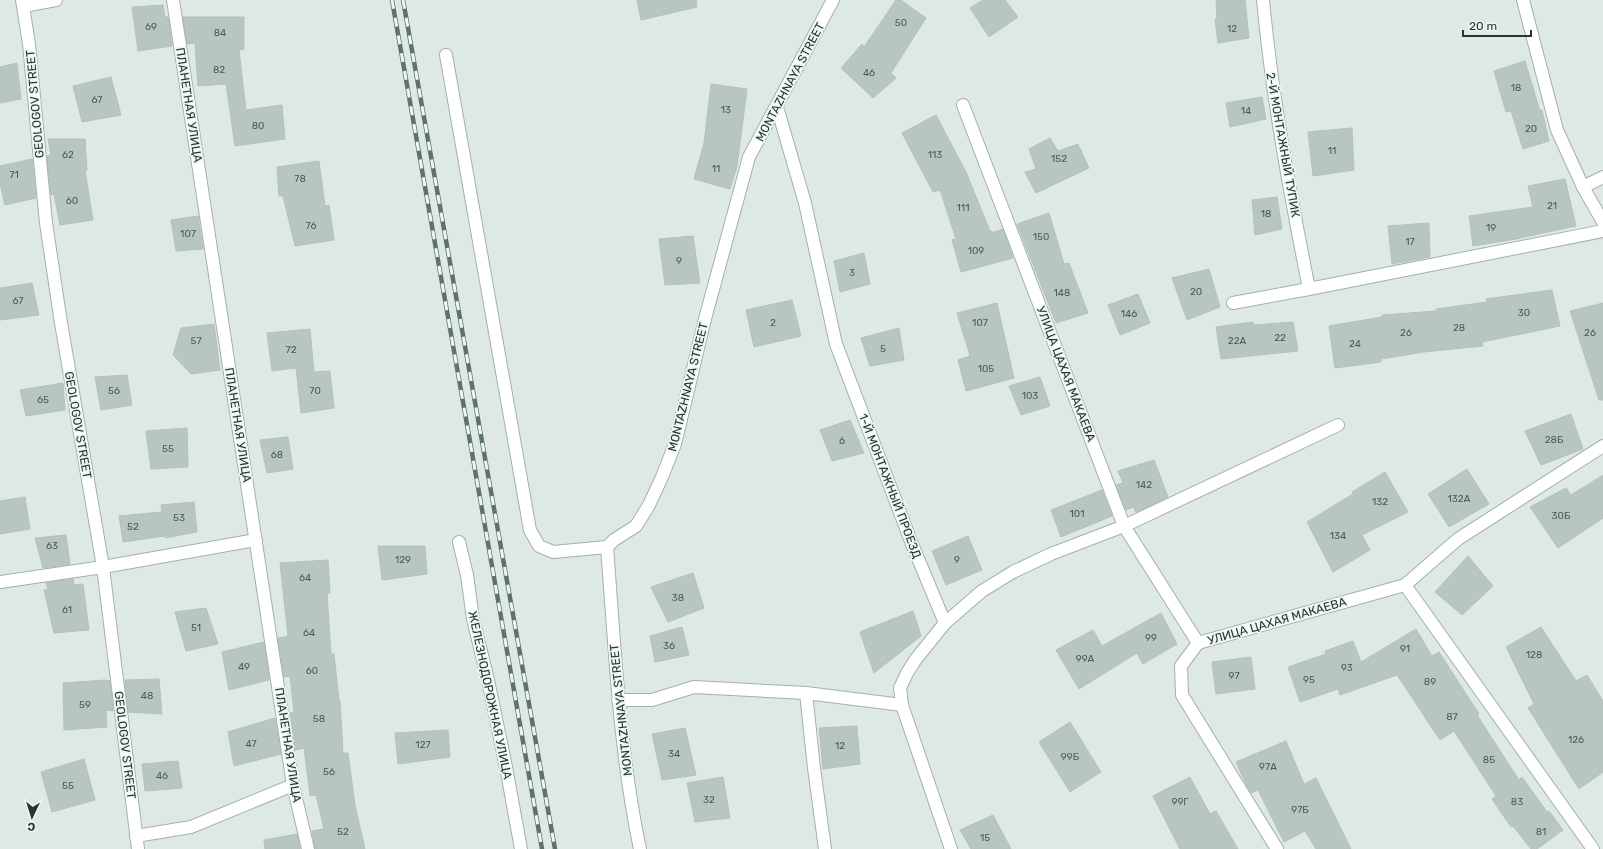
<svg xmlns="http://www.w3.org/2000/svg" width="1603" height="849" viewBox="0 0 1603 849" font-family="Rubik,sans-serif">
	<rect width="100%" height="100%" fill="#dfe9e4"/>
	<g fill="#b8c6c0" stroke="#b2c2bb">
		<polygon points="637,0 696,0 697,7 641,20"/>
		<polygon points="896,0 901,0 926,18 891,73 896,78 873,98 841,68 862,44 864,47"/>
		<polygon points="983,0 1005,0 1018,17 989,37 970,8"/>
		<polygon points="1216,0 1245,0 1249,38 1218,43 1215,19 1217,19"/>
		<polygon points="163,5 165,17 168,17 172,46 138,51 132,7"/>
		<polygon points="183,17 244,17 244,49 239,50 246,110 282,105 285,139 235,146 226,84 198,86 195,43 187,44"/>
		<polygon points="1525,61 1540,111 1542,110 1549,141 1523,149 1511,111 1506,112 1494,71"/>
		<polygon points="17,63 21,99 0,103 0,67"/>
		<polygon points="111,77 121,115 82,122 73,86"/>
		<polygon points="711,84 747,89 737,166 730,189 694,179 704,143"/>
		<polygon points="1262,97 1266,119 1230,127 1226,103"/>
		<polygon points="936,115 966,172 990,231 992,231 992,233 1003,229 1013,258 961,272 952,240 956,239 940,190 933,192 902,133"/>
		<polygon points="1352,128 1354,170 1313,176 1308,132"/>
		<polygon points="1050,138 1058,151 1078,144 1089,168 1036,193 1025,172 1036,169 1029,149"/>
		<polygon points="48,139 85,139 87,170 85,171 93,220 60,225 54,194 51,195 47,156 51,155"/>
		<polygon points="32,159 36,198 5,205 0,184 0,166"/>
		<polygon points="319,161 325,206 329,205 334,240 295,246 283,196 279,196 277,167"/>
		<polygon points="1565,179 1576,226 1516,239 1473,246 1469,216 1533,207 1528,186"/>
		<polygon points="1277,197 1282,229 1255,235 1252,200"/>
		<polygon points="1049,213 1064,264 1069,263 1088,313 1056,323 1017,224"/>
		<polygon points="198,216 203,249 176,251 171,220"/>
		<polygon points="1429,223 1430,257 1392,264 1388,226"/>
		<polygon points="693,236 700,283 665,285 659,239"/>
		<polygon points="864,253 870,284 840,292 834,261"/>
		<polygon points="1209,269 1220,307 1187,320 1172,278"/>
		<polygon points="32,283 39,315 0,320 0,288"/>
		<polygon points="1552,290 1560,326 1482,342 1483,346 1424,352 1381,359 1381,362 1335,368 1329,326 1382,317 1382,315 1436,311 1436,309 1487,302 1486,299"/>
		<polygon points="1138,294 1150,323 1120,335 1108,305"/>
		<polygon points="792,300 801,336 754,347 746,310"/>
		<polygon points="997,303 1014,378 966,391 958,360 970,356 957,313"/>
		<polygon points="1603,303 1603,400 1599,400 1570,311"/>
		<polygon points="1253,322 1253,325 1293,322 1298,351 1221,359 1216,327"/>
		<polygon points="214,324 220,370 191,374 173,355 181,328"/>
		<polygon points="899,328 904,360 870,366 861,338"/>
		<polygon points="310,329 314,372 330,371 334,408 301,413 296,368 272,371 267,333"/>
		<polygon points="127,375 132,405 101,410 95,377"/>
		<polygon points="1040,377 1050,406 1021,415 1009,386"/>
		<polygon points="63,383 65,410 26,416 20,390"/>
		<polygon points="1571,414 1583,449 1541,465 1525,431"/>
		<polygon points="850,420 864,453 832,461 820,430"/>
		<polygon points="187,428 188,467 151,469 146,431"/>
		<polygon points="288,437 293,469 267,473 260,440"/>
		<polygon points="1154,460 1168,497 1136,512 1133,507 1126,510 1116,485 1123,483 1118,471"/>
		<polygon points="1467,469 1489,504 1449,527 1428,494"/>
		<polygon points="1385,472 1408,512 1362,535 1370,550 1333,572 1307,522 1353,494 1352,492"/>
		<polygon points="1603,475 1603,518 1558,548 1530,507 1566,488 1571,495"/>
		<polygon points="1102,490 1112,516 1061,537 1051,510"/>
		<polygon points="25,497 30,529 0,534 0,501"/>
		<polygon points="194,502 197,532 165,538 165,536 123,542 119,516 162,512 161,505"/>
		<polygon points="66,535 70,564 43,568 35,538"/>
		<polygon points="968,536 982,570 946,585 932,551"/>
		<polygon points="378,546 425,546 427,574 382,580"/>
		<polygon points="1468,556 1493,586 1462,615 1435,592"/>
		<polygon points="328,560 330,593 327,593 331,654 334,654 339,700 340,700 343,753 348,753 355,805 365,849 315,849 312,831 324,829 316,795 310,796 304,748 295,750 290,713 294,712 290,676 284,677 278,638 288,636 280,563"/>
		<polygon points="693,573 704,608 668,622 651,587"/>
		<polygon points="73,579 74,585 83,584 89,630 54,633 44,590 48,589 46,583"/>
		<polygon points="206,608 218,644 186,651 175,612"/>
		<polygon points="913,611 921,636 874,673 860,632"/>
		<polygon points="1161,613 1177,644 1143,664 1137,653 1079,689 1056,650 1093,630 1102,646"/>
		<polygon points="682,627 689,655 655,662 650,636"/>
		<polygon points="1541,627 1576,681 1587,675 1603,701 1603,772 1579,789 1528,708 1534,704 1506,647"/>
		<polygon points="1416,629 1432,656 1439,652 1479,714 1477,715 1519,780 1522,777 1547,812 1549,811 1563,830 1537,849 1531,849 1513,826 1511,827 1492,799 1496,796 1454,731 1440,740 1397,675 1340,695 1338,689 1300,702 1288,667 1326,654 1325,651 1353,641 1361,662"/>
		<polygon points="264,642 269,680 229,690 222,652"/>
		<polygon points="1251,657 1255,689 1216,694 1212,662"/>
		<polygon points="159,679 162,714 128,712 125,680"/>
		<polygon points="105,680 110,681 113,711 106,710 107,727 64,730 63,683"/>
		<polygon points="275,718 281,754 234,766 228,732"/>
		<polygon points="1070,722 1101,772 1070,792 1039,742"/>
		<polygon points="857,726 860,764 823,769 819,728"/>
		<polygon points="685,728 696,775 662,780 652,734"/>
		<polygon points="448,730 450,757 398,764 395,733"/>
		<polygon points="1286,741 1304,784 1316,778 1351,849 1316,849 1305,831 1284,842 1258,790 1251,793 1244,780 1236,762"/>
		<polygon points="84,759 95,800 52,812 41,772"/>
		<polygon points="178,761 182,788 145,791 142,764"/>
		<polygon points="723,777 730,818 695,822 687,783"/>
		<polygon points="1190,777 1210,814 1216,811 1238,849 1180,849 1153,796"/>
		<polygon points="993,815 1011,849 971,849 960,830"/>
		<polygon points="297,834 300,849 265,849 264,840"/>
	</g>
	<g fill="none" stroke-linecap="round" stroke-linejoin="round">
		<defs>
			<g id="minor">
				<polyline points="22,0 29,44 46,223 61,323 103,567 138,849"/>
				<polyline points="173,0 293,785 308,849"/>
				<path d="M1263,0C1272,97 1290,193 1309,289"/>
				<polyline points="1523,0 1557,130 1583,187 1603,222"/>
				<polyline points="23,6 56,0"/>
				<polyline points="446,55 530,530 539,546 553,552 607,547"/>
				<polyline points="963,105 1124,526 1198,643 1405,585 1593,849"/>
				<polyline points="777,107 805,203 836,344 912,544 945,623 916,659 907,673 900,688 902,705 951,849"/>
				<polyline points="1583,187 1603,177"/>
				<polyline points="1233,303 1309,289 1603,231"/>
				<polyline points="459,542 467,575 473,619 488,680 506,767 521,849"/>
				<polyline points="0,582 103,567 256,540"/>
				<polyline points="1405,585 1458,539 1603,446"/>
				<polyline points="945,623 982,591 1013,572 1051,554 1124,526 1338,425"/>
				<polyline points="1198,643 1181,666 1182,695 1277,849"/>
				<polyline points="806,693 814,768 825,849"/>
				<polyline points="618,700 652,700 694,687 806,693 902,705"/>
				<polyline points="136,836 191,827 293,785"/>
				<path d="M640,849C619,750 615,648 607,547L614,540L636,526L649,505L662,477L675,444L705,319L749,157L833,0"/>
			</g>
		</defs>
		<use href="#minor" stroke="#a3b0ab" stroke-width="14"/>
		<use href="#minor" stroke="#fff" stroke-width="12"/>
		<defs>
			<g id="rail">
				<polyline points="392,0 542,849"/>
				<polyline points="403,0 555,849"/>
			</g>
		</defs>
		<use href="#rail" stroke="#5c736c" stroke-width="4.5"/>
		<use href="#rail" stroke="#eff6f2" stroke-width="3" stroke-dasharray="9" stroke-linecap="butt"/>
	</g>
	<g text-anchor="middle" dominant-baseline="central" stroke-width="3.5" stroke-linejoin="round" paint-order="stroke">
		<g font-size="10" fill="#485b55">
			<text x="901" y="23">50</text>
			<text x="151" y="27">69</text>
			<text x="1232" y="29">12</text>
			<text x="220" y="33">84</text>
			<text x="219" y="70">82</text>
			<text x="869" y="73">46</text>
			<text x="1516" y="88">18</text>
			<text x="97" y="100">67</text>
			<text x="726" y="110">13</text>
			<text x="1246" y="111">14</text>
			<text x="258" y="126">80</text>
			<text x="1531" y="129">20</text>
			<text x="1332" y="151">11</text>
			<text x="68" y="155">62</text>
			<text x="935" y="155">113</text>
			<text x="1059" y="159">152</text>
			<text x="716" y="169">11</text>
			<text x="14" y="175">71</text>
			<text x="300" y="179">78</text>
			<text x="72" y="201">60</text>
			<text x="1552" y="206">21</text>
			<text x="963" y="208">111</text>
			<text x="1266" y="214">18</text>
			<text x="311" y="226">76</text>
			<text x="1491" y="228">19</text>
			<text x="188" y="234">107</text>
			<text x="1041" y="237">150</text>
			<text x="1410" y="242">17</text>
			<text x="976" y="251">109</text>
			<text x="679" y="261">9</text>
			<text x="852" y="273">3</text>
			<text x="1196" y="292">20</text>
			<text x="1062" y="293">148</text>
			<text x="18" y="301">67</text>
			<text x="1524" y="313">30</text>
			<text x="1129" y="314">146</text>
			<text x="773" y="323">2</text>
			<text x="980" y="323">107</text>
			<text x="1459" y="328">28</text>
			<text x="1406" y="333">26</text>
			<text x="1590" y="333">26</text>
			<text x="1280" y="338">22</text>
			<text x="196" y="341">57</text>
			<text x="1237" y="341">22А</text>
			<text x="1355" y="344">24</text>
			<text x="883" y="349">5</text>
			<text x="291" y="350">72</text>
			<text x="986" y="369">105</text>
			<text x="114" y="391">56</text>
			<text x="315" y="391">70</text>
			<text x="1030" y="396">103</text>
			<text x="43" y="400">65</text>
			<text x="1554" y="440">28Б</text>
			<text x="842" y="441">6</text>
			<text x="168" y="449">55</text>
			<text x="277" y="455">68</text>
			<text x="1144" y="485">142</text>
			<text x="1459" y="499">132А</text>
			<text x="1380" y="502">132</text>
			<text x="1077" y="514">101</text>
			<text x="1561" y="516">30Б</text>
			<text x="179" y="518">53</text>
			<text x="133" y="527">52</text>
			<text x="1338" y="536">134</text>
			<text x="52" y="546">63</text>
			<text x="403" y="560">129</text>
			<text x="957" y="560">9</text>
			<text x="305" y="578">64</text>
			<text x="678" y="598">38</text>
			<text x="67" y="610">61</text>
			<text x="196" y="628">51</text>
			<text x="309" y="633">64</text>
			<text x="1151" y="638">99</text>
			<text x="669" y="646">36</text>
			<text x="1405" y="649">91</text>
			<text x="1534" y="655">128</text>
			<text x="1085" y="659">99А</text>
			<text x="244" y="667">49</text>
			<text x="1347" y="668">93</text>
			<text x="312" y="671">60</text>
			<text x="1234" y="676">97</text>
			<text x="1309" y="680">95</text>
			<text x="1430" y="682">89</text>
			<text x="147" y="696">48</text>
			<text x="85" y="705">59</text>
			<text x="1452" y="717">87</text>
			<text x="319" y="719">58</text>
			<text x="1576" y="740">126</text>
			<text x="251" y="744">47</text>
			<text x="423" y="745">127</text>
			<text x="840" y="746">12</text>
			<text x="674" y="754">34</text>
			<text x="1070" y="757">99Б</text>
			<text x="1489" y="760">85</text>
			<text x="1268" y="767">97А</text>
			<text x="329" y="772">56</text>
			<text x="162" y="776">46</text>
			<text x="68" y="786">55</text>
			<text x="709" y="800">32</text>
			<text x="1180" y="802">99Г</text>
			<text x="1517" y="802">83</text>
			<text x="1300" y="810">97Б</text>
			<text x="343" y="832">52</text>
			<text x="1541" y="832">81</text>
			<text x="985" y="838">15</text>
		</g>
		<g font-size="12" fill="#223731" stroke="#eff6f2">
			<text transform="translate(790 82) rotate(-62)">MONTAZHNAYA STREET</text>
			<text transform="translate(35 104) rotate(-95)">GEOLOGOV STREET</text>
			<text transform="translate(189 105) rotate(81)">ПЛАНЕТНАЯ УЛИЦА</text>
			<text transform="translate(1283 145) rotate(80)">2-Й МОНТАЖНЫЙ ТУПИК</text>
			<text transform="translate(1066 374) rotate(69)">УЛИЦА ЦАХАЯ МАКАЕВА</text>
			<text transform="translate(688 387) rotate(-76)">MONTAZHNAYA STREET</text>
			<text transform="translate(78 425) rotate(80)">GEOLOGOV STREET</text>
			<text transform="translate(238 425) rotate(81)">ПЛАНЕТНАЯ УЛИЦА</text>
			<text transform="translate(890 486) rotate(69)">1-Й МОНТАЖНЫЙ ПРОЕЗД</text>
			<text transform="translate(1277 621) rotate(-16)">УЛИЦА ЦАХАЯ МАКАЕВА</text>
			<text transform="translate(490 695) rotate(78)">ЖЕЛЕЗНОДОРОЖНАЯ УЛИЦА</text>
			<text transform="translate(621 710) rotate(-96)">MONTAZHNAYA STREET</text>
			<text transform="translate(125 745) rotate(83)">GEOLOGOV STREET</text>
			<text transform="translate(288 745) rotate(81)">ПЛАНЕТНАЯ УЛИЦА</text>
		</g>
	</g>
	<g transform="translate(32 817) rotate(184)" stroke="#eff6f2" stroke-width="3" paint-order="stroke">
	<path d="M0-3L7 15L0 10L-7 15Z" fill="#223731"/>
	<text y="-6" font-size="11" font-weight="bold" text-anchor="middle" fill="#223731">С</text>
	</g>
	<path d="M1463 30v6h68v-6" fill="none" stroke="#223731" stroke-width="2"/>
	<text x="1469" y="30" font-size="12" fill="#223731" stroke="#eff6f2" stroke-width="3" paint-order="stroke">20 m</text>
</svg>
